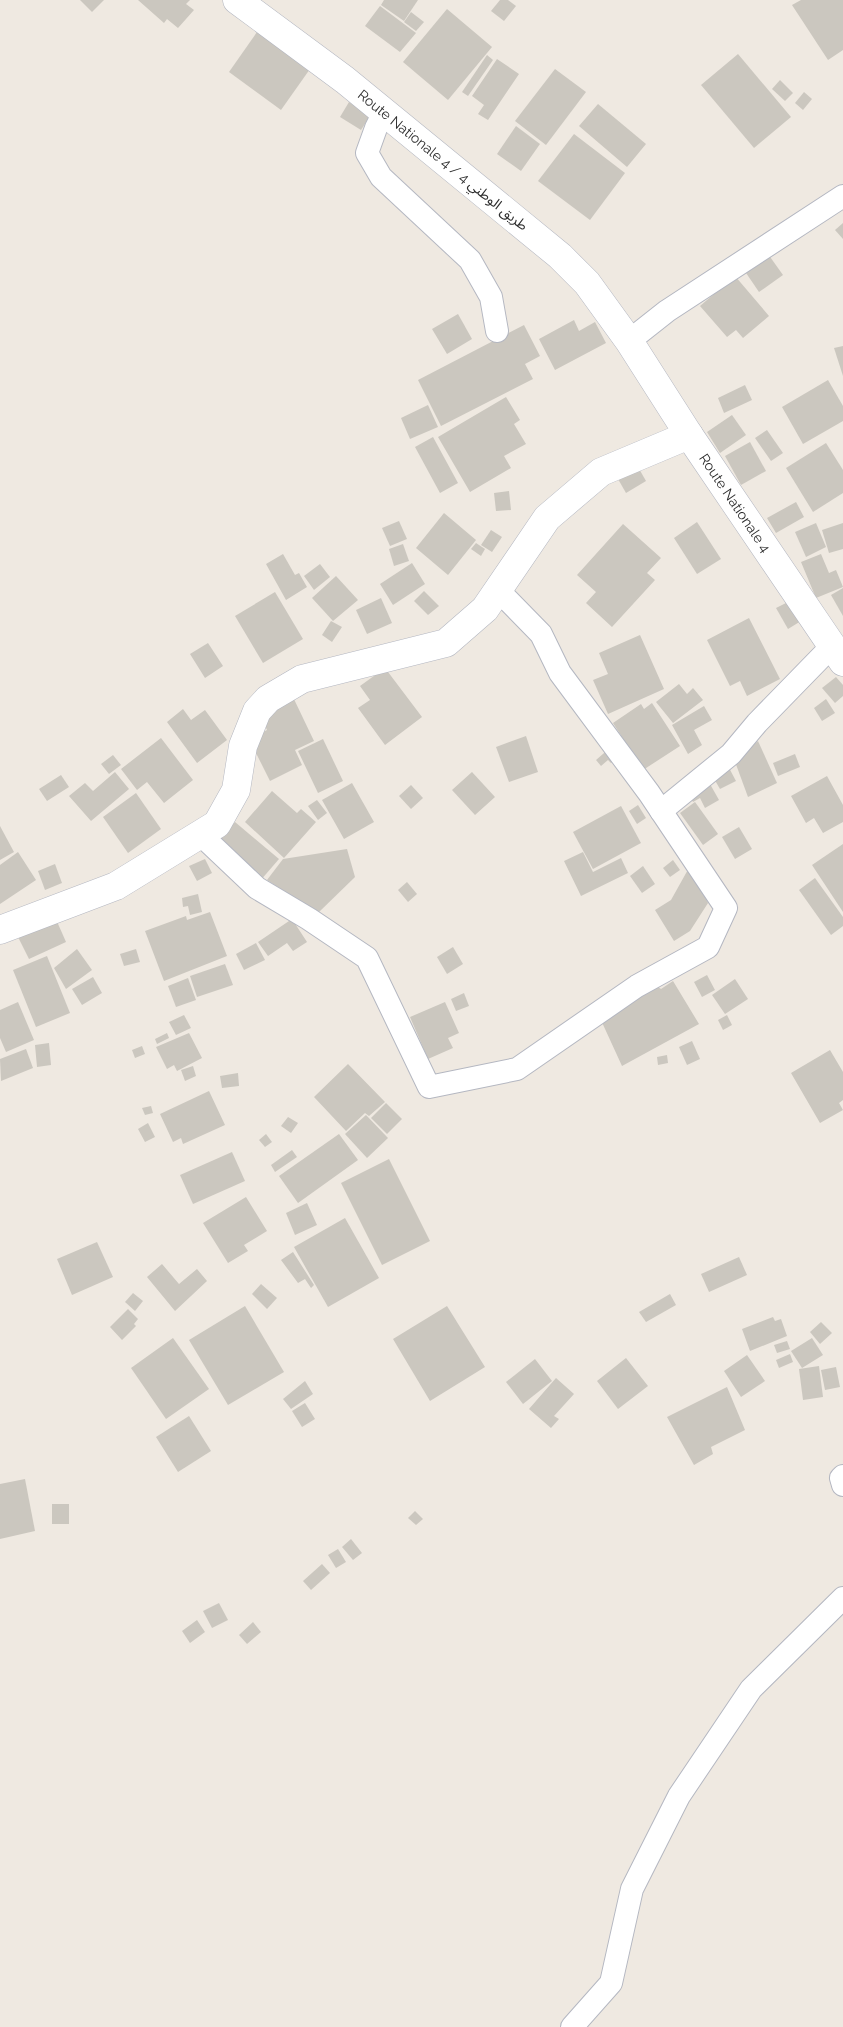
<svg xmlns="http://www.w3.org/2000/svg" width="843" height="2027" viewBox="0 0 843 2027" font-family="Raleway,'Noto Sans Arabic',sans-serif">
	<rect width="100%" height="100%" fill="#efe9e1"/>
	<g fill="#cbc7bf">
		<polygon points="80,0 104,0 92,12"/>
		<polygon points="138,0 190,0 186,4 194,10 178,28 167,19 164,23"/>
		<polygon points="384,0 418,0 404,21 381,5"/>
		<polygon points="500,0 508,0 516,6 504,21 491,11"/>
		<polygon points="801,0 843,0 843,50 828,60 792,5"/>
		<polygon points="380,6 416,33 400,52 365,26"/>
		<polygon points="447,9 492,47 448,100 403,62"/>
		<polygon points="411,12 424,22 416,31 404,22"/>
		<polygon points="257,32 310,69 281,110 229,72"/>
		<polygon points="738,54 791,117 754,148 701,85"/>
		<polygon points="487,55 493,60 468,96 462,92"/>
		<polygon points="497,59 519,74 488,120 478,114 484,105 472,96"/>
		<polygon points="555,69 586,92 546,145 515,121"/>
		<polygon points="780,80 793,93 785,101 772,89"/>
		<polygon points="804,92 812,99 803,110 795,103"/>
		<polygon points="349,102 370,116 361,130 340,117"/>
		<polygon points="598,104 646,144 627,167 579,126"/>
		<polygon points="516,126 540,144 521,171 497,154"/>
		<polygon points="574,134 625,173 590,220 538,181"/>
		<polygon points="843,223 843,239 835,230"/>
		<polygon points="768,254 783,275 759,292 744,270"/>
		<polygon points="735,276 769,316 743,338 736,330 727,337 700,306"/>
		<polygon points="458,314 472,339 447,354 432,329"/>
		<polygon points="574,320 579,331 595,322 606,343 555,370 539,339"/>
		<polygon points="524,325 540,356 525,364 533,379 441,426 418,380"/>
		<polygon points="843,346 843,376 834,348"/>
		<polygon points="828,380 843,406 843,421 803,444 782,407"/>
		<polygon points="745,385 752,400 724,413 718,398"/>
		<polygon points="506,397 520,420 514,424 526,444 504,456 511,468 470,492 438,437"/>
		<polygon points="428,405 438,427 410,439 401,418"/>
		<polygon points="732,415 746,435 720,453 707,432"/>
		<polygon points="767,430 783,453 771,461 755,438"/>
		<polygon points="433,437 458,483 440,493 415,447"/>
		<polygon points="750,442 766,471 741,485 725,456"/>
		<polygon points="826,443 843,470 843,493 813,512 786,468"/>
		<polygon points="638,467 646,481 626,493 618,479"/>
		<polygon points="509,491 511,510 496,511 494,493"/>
		<polygon points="796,502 804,517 776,533 767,518"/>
		<polygon points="444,513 476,540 448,575 416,548"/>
		<polygon points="399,521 407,539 390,546 382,528"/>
		<polygon points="697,522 721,559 697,574 674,538"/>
		<polygon points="816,523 826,547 806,557 795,532"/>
		<polygon points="843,523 843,549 829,553 822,530"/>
		<polygon points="623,524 661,558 647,573 655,580 612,627 586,603 596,592 577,575"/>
		<polygon points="491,530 502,537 492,552 481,545"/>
		<polygon points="476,543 485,549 481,556 471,549"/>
		<polygon points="403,544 409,561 394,566 389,549"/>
		<polygon points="283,554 295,575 299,573 307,587 286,600 266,564"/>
		<polygon points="821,554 829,573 836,570 843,587 816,598 801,562"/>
		<polygon points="412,563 425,584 393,605 380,584"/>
		<polygon points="320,564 330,577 314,590 304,576"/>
		<polygon points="336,576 358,600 333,621 312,598"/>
		<polygon points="843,588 843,616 831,595"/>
		<polygon points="424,591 439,606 428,615 414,601"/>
		<polygon points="275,592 303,639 263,663 235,616"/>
		<polygon points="381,598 392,623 367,634 356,610"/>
		<polygon points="790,601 801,621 788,629 776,608"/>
		<polygon points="749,618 780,679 747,696 740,681 730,686 707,640"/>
		<polygon points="331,621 342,627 332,642 322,635"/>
		<polygon points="640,635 664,689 608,714 593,680 608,674 599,653"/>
		<polygon points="208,643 223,666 205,678 190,654"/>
		<polygon points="385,668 422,717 385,745 358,708 370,700 360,686"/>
		<polygon points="836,677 843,685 843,696 835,703 822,688"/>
		<polygon points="679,684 687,694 693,688 703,700 673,723 656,702"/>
		<polygon points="292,695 314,741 295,750 302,765 270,781 249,739 267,730 259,713"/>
		<polygon points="826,699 835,713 822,721 814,708"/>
		<polygon points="652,703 680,746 643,770 613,723 641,704 644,709"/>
		<polygon points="704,706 712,720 694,730 702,745 688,754 672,725"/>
		<polygon points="183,709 191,720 205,710 227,740 197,763 167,722"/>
		<polygon points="526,736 538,772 509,782 496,747"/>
		<polygon points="161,738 193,780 164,803 147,782 137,790 121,769"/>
		<polygon points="323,739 343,781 318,793 298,751"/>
		<polygon points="758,741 777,783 748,797 734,759"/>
		<polygon points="611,747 619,758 611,763 608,760 601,766 596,760"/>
		<polygon points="795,754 800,767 778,776 773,763"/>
		<polygon points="113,755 121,765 109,774 101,764"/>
		<polygon points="728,766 736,781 720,789 713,777"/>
		<polygon points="115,772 129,789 91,821 69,796 85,783 93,791"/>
		<polygon points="472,772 495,797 475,815 452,790"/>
		<polygon points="61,775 69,787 47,801 39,789"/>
		<polygon points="827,776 843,805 843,822 823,833 814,818 806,823 791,796"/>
		<polygon points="352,783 374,822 344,839 322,800"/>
		<polygon points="710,784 719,800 705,808 700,798 693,802 690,797"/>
		<polygon points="411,785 423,798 411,809 399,796"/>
		<polygon points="272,791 297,813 301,809 316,822 284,858 245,822"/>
		<polygon points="136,793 161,829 128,853 103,817"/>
		<polygon points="317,800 327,813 318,820 308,806"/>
		<polygon points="695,802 718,834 703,845 680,813"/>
		<polygon points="638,805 646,818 637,824 629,811"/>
		<polygon points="621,806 641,843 593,869 573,832"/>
		<polygon points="235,822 279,859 260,881 216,844"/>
		<polygon points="0,826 14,852 0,860"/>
		<polygon points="739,827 752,849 735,859 722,837"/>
		<polygon points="843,844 843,912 812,865"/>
		<polygon points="347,849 355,877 318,913 267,880 283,859"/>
		<polygon points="18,852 36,880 0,904 0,865"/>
		<polygon points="583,852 593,872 621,858 628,873 581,896 564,861"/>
		<polygon points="205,859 212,873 197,881 189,866"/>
		<polygon points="673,860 680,870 670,877 663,868"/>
		<polygon points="55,864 62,883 45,890 38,871"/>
		<polygon points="643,866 655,884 642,893 630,876"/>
		<polygon points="690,866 708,903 690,931 674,941 655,910 671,900"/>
		<polygon points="815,878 843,917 843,926 831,935 799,890"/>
		<polygon points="407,882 417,894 408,902 398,890"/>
		<polygon points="198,894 202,912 190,915 188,906 183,907 182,898"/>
		<polygon points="210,912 227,956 164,981 145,931 186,916 187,920"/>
		<polygon points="55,917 66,942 29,959 17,935"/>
		<polygon points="292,919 307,942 293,951 287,943 268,956 258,942"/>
		<polygon points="256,943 265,960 244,970 236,954"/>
		<polygon points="453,947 463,964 447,974 437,957"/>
		<polygon points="77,949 92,970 66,989 54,968"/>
		<polygon points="136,949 140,962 124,966 120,954"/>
		<polygon points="47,956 70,1013 36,1027 13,970"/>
		<polygon points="225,964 233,985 197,997 190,976"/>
		<polygon points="707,975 715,990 702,997 694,982"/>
		<polygon points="93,977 102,993 82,1005 72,989"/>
		<polygon points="188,978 196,1000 176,1007 168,986"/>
		<polygon points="735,979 748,999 725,1014 712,995"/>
		<polygon points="673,981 699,1024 622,1066 600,1018 653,983 661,989"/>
		<polygon points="464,993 469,1006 456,1011 451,999"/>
		<polygon points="18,1002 34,1040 6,1052 0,1038 0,1010"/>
		<polygon points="445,1002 459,1033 448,1038 453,1048 428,1059 410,1017"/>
		<polygon points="184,1015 191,1028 176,1035 169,1022"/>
		<polygon points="727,1015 732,1025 723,1030 718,1020"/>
		<polygon points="167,1033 169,1038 157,1044 155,1039"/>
		<polygon points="189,1033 202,1058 177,1071 174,1065 167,1069 156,1047"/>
		<polygon points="692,1041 700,1059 687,1065 679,1047"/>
		<polygon points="49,1043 51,1065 37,1067 35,1045"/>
		<polygon points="142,1046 145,1054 135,1058 132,1050"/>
		<polygon points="26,1049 33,1068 1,1081 0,1059"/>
		<polygon points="830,1050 843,1072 843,1100 839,1103 843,1110 820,1123 791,1073"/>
		<polygon points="667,1055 668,1063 658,1065 657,1057"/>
		<polygon points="348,1064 385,1102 369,1116 365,1113 346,1131 314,1097"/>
		<polygon points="193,1066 196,1076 185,1081 181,1070"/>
		<polygon points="238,1073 239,1086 222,1088 220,1076"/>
		<polygon points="209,1091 225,1125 183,1144 181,1138 173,1142 160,1114"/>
		<polygon points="386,1103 402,1119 387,1134 371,1118"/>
		<polygon points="151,1106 153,1113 145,1115 142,1108"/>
		<polygon points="366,1115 388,1138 367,1158 345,1134"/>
		<polygon points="288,1117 298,1123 291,1133 281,1126"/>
		<polygon points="148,1123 155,1137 145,1142 138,1129"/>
		<polygon points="266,1134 272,1142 265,1147 259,1140"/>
		<polygon points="339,1134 358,1160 298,1203 279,1176"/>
		<polygon points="292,1150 297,1157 275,1172 271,1165"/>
		<polygon points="232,1152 245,1181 193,1204 180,1175"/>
		<polygon points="389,1159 430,1241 382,1265 341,1183"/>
		<polygon points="246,1197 267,1231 244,1245 248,1251 228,1263 203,1223"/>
		<polygon points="307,1203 317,1225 295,1235 286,1213"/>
		<polygon points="345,1218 379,1278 328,1307 294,1247"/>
		<polygon points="97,1242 113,1277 72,1295 57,1259"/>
		<polygon points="293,1252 314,1285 311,1288 305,1279 298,1283 281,1260"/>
		<polygon points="739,1257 747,1275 709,1292 701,1274"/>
		<polygon points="162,1264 179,1284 197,1269 207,1281 175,1311 147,1277"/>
		<polygon points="261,1284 277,1298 267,1309 252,1294"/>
		<polygon points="133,1293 143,1301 135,1311 125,1302"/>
		<polygon points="670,1294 676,1305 646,1322 639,1312"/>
		<polygon points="245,1306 284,1372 228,1405 189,1340"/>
		<polygon points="447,1306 485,1367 430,1401 393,1339"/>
		<polygon points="128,1309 138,1319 134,1324 136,1326 122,1340 110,1327"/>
		<polygon points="773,1317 775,1321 781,1319 787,1336 750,1351 742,1329"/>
		<polygon points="821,1322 832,1333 820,1344 810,1332"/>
		<polygon points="173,1338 209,1389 166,1419 131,1368"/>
		<polygon points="812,1338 823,1355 802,1368 791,1351"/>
		<polygon points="787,1341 790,1349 777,1353 774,1345"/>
		<polygon points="790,1354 793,1362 779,1368 776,1360"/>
		<polygon points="747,1355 765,1381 741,1397 724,1371"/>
		<polygon points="626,1358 648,1386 618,1409 597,1381"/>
		<polygon points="535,1359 552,1381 523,1404 506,1382"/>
		<polygon points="819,1366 823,1397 803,1400 799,1369"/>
		<polygon points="836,1367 840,1387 825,1390 821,1370"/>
		<polygon points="556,1378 574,1394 554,1416 559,1419 551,1428 529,1409"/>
		<polygon points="305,1381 313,1394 291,1409 283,1399"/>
		<polygon points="727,1387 745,1430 711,1447 713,1454 694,1465 667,1417"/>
		<polygon points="305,1403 315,1419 302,1427 292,1411"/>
		<polygon points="189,1416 211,1451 178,1472 156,1437"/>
		<polygon points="25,1479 35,1531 0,1539 0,1484"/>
		<rect x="52" y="1504" width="17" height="20"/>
		<polygon points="415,1511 423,1519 416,1525 408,1518"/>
		<polygon points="351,1539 362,1553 353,1560 342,1547"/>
		<polygon points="338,1549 346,1562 336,1568 328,1555"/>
		<polygon points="322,1564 330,1573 311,1590 303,1581"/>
		<polygon points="219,1603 228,1620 212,1628 203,1611"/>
		<polygon points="197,1620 205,1632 190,1643 182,1631"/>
		<polygon points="253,1622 261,1632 247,1644 239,1635"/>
	</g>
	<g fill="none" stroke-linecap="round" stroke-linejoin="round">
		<defs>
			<g id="minor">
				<polyline points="384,112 376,128 367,153 381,177 470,260 491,297 497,331"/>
				<polyline points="629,341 667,311 843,196"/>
				<polyline points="661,811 731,754 757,723 832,646"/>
				<polyline points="200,834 257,888 309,919 367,958 429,1087 517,1069 637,986 708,947 726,908 649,793 560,673 541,634 498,590"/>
				<polyline points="843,1476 841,1478 843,1485"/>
				<polyline points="572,2027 611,1983 632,1889 679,1796 751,1689 843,1598"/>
			</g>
			<g id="secondary">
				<polyline points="237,0 345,80 560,256 587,283 629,341 689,435 843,662"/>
				<polyline points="0,930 116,886 217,824 236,790 243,746 257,711 268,699 302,679 446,643 485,609 547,518 601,472 689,435"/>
			</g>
		</defs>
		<use href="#minor" stroke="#b4b7c1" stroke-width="24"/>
		<use href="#secondary" stroke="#b4b7c1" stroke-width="29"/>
		<use href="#minor" stroke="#fff" stroke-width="22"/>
		<use href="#secondary" stroke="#fff" stroke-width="28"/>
	</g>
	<g text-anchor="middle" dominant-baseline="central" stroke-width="4" stroke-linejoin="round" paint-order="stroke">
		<g font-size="14" fill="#2e2e2e" stroke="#fff">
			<text transform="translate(443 160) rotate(39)">Route Nationale 4 / طريق الوطني 4</text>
			<text transform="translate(735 503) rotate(56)">Route Nationale 4</text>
		</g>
	</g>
</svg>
